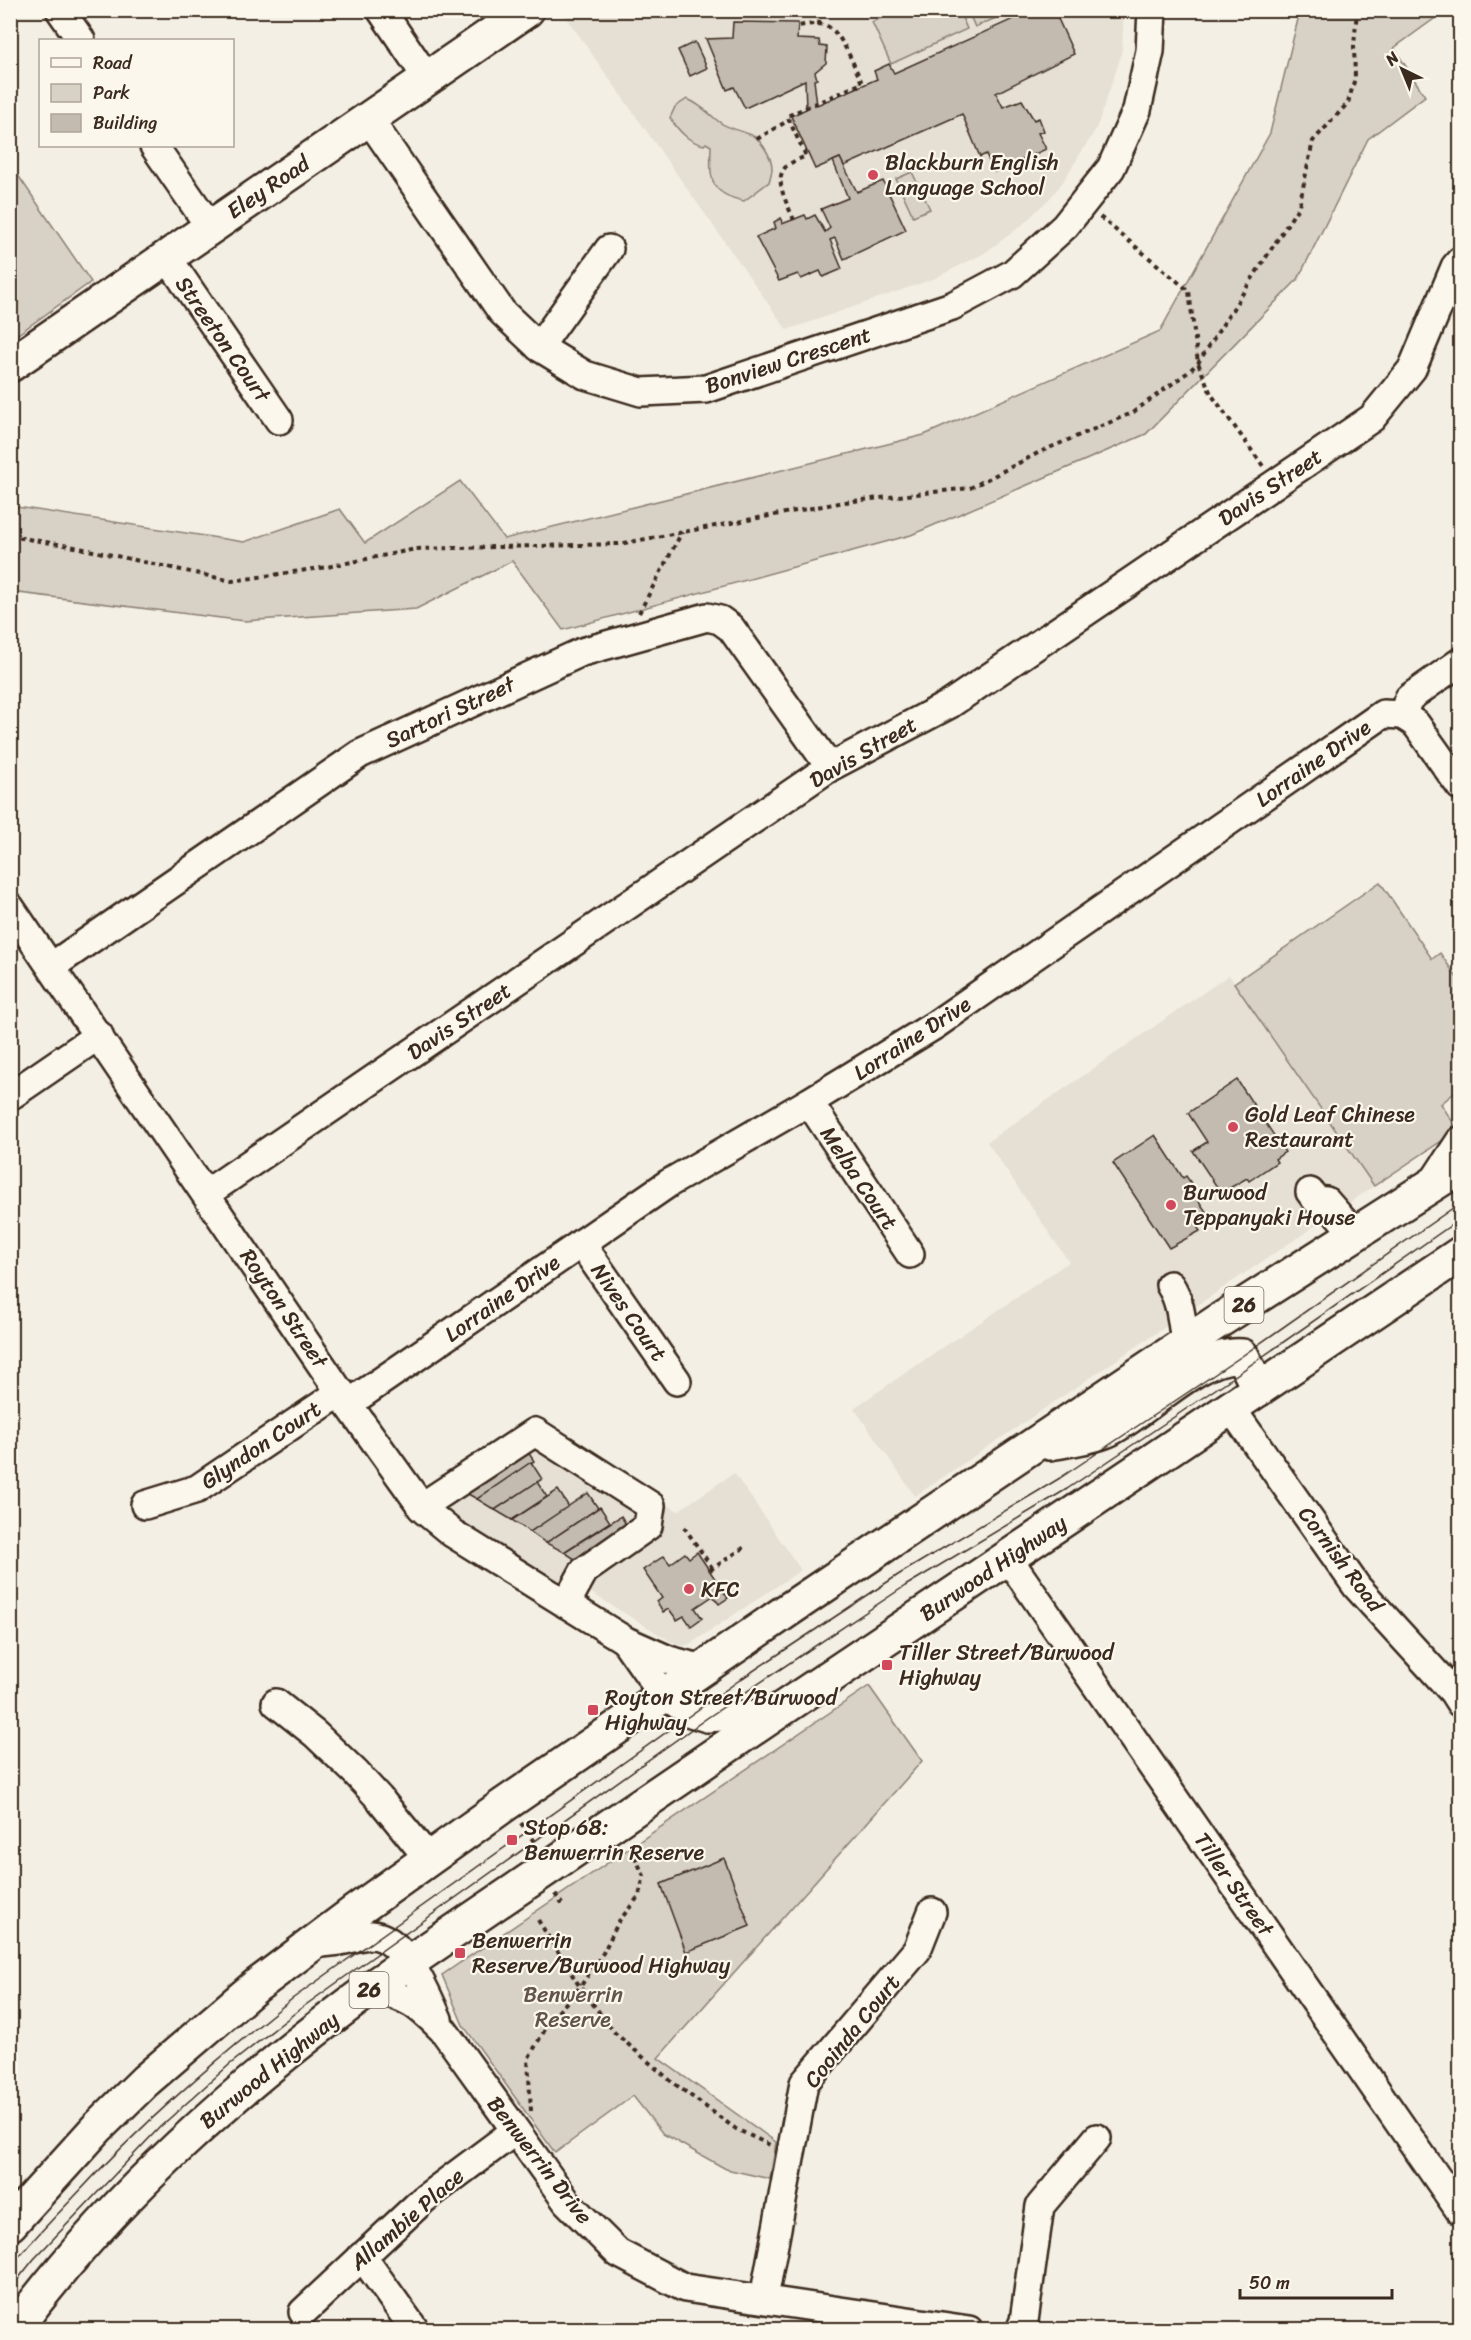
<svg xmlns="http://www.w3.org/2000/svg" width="1471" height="2340" viewBox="0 0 1471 2340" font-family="Sriracha,sans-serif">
	<rect width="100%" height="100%" fill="#f3efe4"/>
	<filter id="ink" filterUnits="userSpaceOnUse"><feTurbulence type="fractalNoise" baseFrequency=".0167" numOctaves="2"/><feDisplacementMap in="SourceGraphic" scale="12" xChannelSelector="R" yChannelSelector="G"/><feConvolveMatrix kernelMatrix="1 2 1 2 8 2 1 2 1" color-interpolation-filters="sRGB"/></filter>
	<g filter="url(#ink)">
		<g fill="#e5dfd4">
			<polygon points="566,10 1124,10 1122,50 1118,65 1096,129 1062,183 1050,198 1020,227 983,254 933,279 787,330 563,13"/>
			<polygon points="1229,975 1374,1186 915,1496 854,1408 1069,1262 987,1142"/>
			<polygon points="535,1424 678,1511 734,1473 801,1570 690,1644 684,1646 670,1641 590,1592 584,1601 435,1507"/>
		</g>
		<g fill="#d8d1c6" stroke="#8a7e72" stroke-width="1.5">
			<polygon points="897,11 959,11 967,29 891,64 872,22"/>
			<polygon points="968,11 1012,11 975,27"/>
			<polygon points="1300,11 1445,11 1394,48 1425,96 1368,139 1298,279 1146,434 911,535 563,630 512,561 416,609 245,621 11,592 11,506 244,542 340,509 365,543 460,481 504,539 924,435 1160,331 1270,133"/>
			<path d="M687,99C700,104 708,113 718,121C726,128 739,130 749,134C760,137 772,157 772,168C772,173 770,178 769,182L744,201C708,194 710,177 711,146L706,143L704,145C688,142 679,131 670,118L675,107Z"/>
			<polygon points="11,165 91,282 11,339 10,339"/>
			<polygon points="912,172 930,209 913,216 896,179"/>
			<polygon points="1380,882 1432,959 1440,953 1460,982 1460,1088 1441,1104 1458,1130 1374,1186 1234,983"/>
			<polygon points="869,1686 922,1761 658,2058 776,2142 770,2179 726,2169 663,2134 633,2096 555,2153 463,2025 442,1975"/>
		</g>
		<g fill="#c3bbb0" stroke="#3b2a1e" stroke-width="1.5">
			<polygon points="1039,10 1054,10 1074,54 996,93 1003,107 1022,100 1034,120 1039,118 1044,131 1038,133 1046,149 1022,160 1023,164 1017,167 1015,163 994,172 986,154 980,157 962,114 844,166 840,158 815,169 791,116 806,109 805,80 745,108 734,87 727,90 706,39 732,38 733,22 798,23 797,39 819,40 820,46 827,47 826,63 815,72 817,79 814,80 817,105 877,79 874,71 889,64 894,73 1031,11 1033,14"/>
			<polygon points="695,42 707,68 690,76 678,50"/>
			<polygon points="840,158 857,192 883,181 906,230 844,259 835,238 830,240 842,269 823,277 820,271 801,279 798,274 779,281 756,237 776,228 774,222 781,218 782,224 805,215 807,219 815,215 825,232 830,228 821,209 848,198 833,161"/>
			<polygon points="1237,1080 1285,1152 1275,1159 1277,1162 1249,1181 1247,1178 1221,1193 1193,1151 1207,1142 1188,1113"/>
			<polygon points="1155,1135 1183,1178 1186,1176 1195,1189 1192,1191 1211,1219 1198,1228 1200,1231 1169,1248 1113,1163"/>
			<polygon points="524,1446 534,1461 477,1499 468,1494 468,1485"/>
			<polygon points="531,1462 542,1479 495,1510 477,1499"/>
			<polygon points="537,1482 547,1497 512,1520 495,1510"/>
			<polygon points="558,1490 569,1507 530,1532 512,1520"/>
			<polygon points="588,1493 598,1508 546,1543 530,1532"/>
			<polygon points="600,1507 610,1522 564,1552 546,1543"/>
			<polygon points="621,1516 630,1531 581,1563 564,1552"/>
			<polygon points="697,1552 728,1598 719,1604 713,1596 695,1608 702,1618 691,1626 684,1616 677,1620 669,1609 663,1612 657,1602 662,1598 643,1570 664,1556 670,1564 685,1553 689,1558"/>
			<polygon points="724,1858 750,1926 686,1952 661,1884"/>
		</g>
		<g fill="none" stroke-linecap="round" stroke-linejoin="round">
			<defs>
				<g id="minor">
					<polyline points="60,10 81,40"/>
					<polyline points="381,10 427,78"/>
					<polyline points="369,119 502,312 539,347 585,375 641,392 706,389 952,306 1012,274 1065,226 1111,168 1137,110 1150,51 1152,10"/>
					<polyline points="154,146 210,227"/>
					<polyline points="167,257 279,420"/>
					<polyline points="539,347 609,249"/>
					<polyline points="1402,715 1416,724 1460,786"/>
					<polyline points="10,907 348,1404 424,1510 452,1533 626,1641 669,1660 703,1669"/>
					<polyline points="52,966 360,754 582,652 707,617 720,620 731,628 830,767"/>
					<polyline points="10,1096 99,1035"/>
					<polyline points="809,1102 910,1254"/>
					<polyline points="1433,1182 1460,1141"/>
					<polyline points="1310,1192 1316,1200 1326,1201 1355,1234"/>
					<polyline points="207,1193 830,767 950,704 1372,418 1412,369 1455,267 1460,261"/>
					<polyline points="581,1243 677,1381"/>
					<path d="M1170,1285C1181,1301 1182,1323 1185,1343"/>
					<polyline points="348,1404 669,1183 809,1102 935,1025 1383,714 1402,715 1409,698 1460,662"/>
					<polyline points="1231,1408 1357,1587 1453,1692 1460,1703"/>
					<polyline points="145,1505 197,1489 341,1392"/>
					<polyline points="421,1507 535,1432 651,1506 648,1526 584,1571 566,1604"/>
					<polyline points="1008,1558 1460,2211"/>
					<polyline points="626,1642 663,1695 691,1713 707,1718 776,1713"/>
					<polyline points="276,1703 315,1734 355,1772 379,1798 429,1859"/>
					<path d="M313,1944C322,1943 331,1942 340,1941C351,1939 362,1935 372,1935C404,1937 427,1994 438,2019"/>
					<path d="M371,1988C409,1998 416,2003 444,2031L567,2202L618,2253L685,2288L969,2330"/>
					<polyline points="362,2256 415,2330"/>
					<polyline points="764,2298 804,2083 917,1950 932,1912"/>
					<polyline points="303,2312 424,2199 515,2131"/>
					<polyline points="1020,2330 1024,2321 1040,2206 1097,2138"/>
				</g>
				<polyline id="major" points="10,365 527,10"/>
				<g id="highway">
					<path d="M1050,1443C1069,1439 1092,1437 1109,1429C1147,1410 1199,1352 1242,1356L1259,1389"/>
					<polyline points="10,2224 97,2128 145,2081 256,1986 356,1911 504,1805 788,1610 1214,1324 1460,1167"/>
					<path d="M14,2330C113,2196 238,2086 371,1988L776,1713L1460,1254"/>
				</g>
			</defs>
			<use href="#minor" stroke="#3b2a1e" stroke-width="32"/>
			<use href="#major" stroke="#3b2a1e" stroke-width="38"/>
			<use href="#highway" stroke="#3b2a1e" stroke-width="38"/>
			<g stroke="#3b2a1e" stroke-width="4" stroke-dasharray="4.5 4.5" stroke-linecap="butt">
				<polyline points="875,10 879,19"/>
				<polyline points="819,25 820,10"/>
				<polyline points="757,139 789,120"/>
				<polyline points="1100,217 1189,291 1198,363 1211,394 1263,466"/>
				<path d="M794,220C788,205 771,177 788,165C793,161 800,159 806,156L787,116L862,83C855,68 842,33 827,26C819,22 806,25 798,26"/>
				<polyline points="10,536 70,546 232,581 327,567 416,549 619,544 844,502 970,488 1042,451 1132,413 1187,373 1198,363 1299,206 1313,141 1348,103 1355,78 1354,46 1357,10"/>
				<polyline points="639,613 682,532"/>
				<polyline points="684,1527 713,1569"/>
				<polyline points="710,1570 745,1547"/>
				<polyline points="521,1823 537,1846"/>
				<polyline points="555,1894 562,1904"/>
				<polyline points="538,1920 580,1987 615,2033 672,2082 736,2129 770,2145"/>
				<polyline points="531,2111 528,2059 550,2021 580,1987 603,1953 619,1921 639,1896 644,1876 633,1853"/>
			</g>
			<use href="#minor" stroke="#fbf7ec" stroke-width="27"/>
			<use href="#major" stroke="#fbf7ec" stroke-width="33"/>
			<use href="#highway" stroke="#fbf7ec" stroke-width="33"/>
			<g stroke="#3b2a1e" stroke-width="1.5">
				<path d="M10,2267C29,2243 51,2221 72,2199C140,2125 213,2062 292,1999L741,1679L898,1575L1060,1478L1242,1356L1460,1203"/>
				<polyline points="10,2289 34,2259 160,2127 229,2065 300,2009 707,1718 905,1586 1067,1489 1226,1382 1460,1219"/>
			</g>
		</g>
	</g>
	<g fill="#d1495b" stroke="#fbf7ec" stroke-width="2">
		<circle cx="873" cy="175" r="6"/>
		<circle cx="1233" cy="1127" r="6"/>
		<circle cx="1171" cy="1205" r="6"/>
		<circle cx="689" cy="1589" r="6"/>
		<rect x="881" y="1659" width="12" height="12" rx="3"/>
		<rect x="587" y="1704" width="12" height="12" rx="3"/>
		<rect x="506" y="1834" width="12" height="12" rx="3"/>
		<rect x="454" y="1947" width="12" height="12" rx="3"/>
	</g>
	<g text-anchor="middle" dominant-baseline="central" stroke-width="4.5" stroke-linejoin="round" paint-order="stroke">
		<g fill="#fbf7ec" stroke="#75685c" stroke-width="1.5">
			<rect x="1224.5" y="1287" width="39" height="36" rx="4.5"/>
			<rect x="349.5" y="1972" width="39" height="36" rx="4.5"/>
		</g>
		<g font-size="21" font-weight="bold" fill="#3b2a1e">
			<text x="1244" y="1305">26</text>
			<text x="369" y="1990">26</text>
		</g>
		<g font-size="22" fill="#3b2a1e" stroke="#fbf7ec" text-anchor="start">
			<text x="885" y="162">Blackburn English<tspan x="885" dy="25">Language School</tspan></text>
			<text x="1245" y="1114">Gold Leaf Chinese<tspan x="1245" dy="25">Restaurant</tspan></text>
			<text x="1183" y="1192">Burwood<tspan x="1183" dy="25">Teppanyaki House</tspan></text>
			<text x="701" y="1589">KFC</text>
			<text x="899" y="1652">Tiller Street/Burwood<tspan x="899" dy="25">Highway</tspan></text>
			<text x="605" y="1697">Royton Street/Burwood<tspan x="605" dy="25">Highway</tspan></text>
			<text x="524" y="1827">Stop 68:<tspan x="524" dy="25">Benwerrin Reserve</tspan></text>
			<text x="472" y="1940">Benwerrin<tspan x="472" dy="25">Reserve/Burwood Highway</tspan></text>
		</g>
		<g font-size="22" fill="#3b2a1e" stroke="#fbf7ec">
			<text transform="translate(268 187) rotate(-34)">Eley Road</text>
			<text transform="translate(223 339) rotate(55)">Streeton Court</text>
			<text transform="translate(788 360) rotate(-18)">Bonview Crescent</text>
			<text transform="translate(1270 487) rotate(-34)">Davis Street</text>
			<text transform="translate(450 712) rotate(-25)">Sartori Street</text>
			<text transform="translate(863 752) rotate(-30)">Davis Street</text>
			<text transform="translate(1313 763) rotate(-35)">Lorraine Drive</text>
			<text transform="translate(459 1021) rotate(-34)">Davis Street</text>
			<text transform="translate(912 1038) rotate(-33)">Lorraine Drive</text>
			<text transform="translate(859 1178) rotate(56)">Melba Court</text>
			<text transform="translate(502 1298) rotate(-35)">Lorraine Drive</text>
			<text transform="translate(284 1308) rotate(56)">Royton Street</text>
			<text transform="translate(629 1312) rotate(55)">Nives Court</text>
			<text transform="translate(261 1445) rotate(-34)">Glyndon Court</text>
			<text transform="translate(1341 1559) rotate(53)">Cornish Road</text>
			<text transform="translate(993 1568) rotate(-34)">Burwood Highway</text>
			<text transform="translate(1234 1884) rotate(55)">Tiller Street</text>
			<text transform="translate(852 2031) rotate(-51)">Cooinda Court</text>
			<text transform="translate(269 2070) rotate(-39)">Burwood Highway</text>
			<text transform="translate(540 2160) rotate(52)">Benwerrin Drive</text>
			<text transform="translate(407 2219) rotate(-41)">Allambie Place</text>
		</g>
		<g font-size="22" fill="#625448" stroke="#fbf7ec">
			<text x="573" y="1994">Benwerrin<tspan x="573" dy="25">Reserve</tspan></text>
		</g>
	</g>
	<rect width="1471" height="2340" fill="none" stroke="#fbf7ec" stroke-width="36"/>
	<rect x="18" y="18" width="1435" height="2304" fill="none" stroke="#3b2a1e" stroke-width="2" filter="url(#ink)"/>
	<rect x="39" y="39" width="195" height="108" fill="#fbf7ec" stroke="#aea59a" stroke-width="1.5"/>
	<rect x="51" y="58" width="30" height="9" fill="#fbf7ec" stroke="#aea59a" stroke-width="1.5"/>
	<text x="93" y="69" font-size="18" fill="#3b2a1e">Road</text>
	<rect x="51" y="84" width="30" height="18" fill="#d8d1c6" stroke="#aea59a" stroke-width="1.5"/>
	<text x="93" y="99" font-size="18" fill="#3b2a1e">Park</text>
	<rect x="51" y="114" width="30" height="18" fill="#c3bbb0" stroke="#aea59a" stroke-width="1.5"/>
	<text x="93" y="129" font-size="18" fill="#3b2a1e">Building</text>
	<g transform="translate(1402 69) rotate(317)" stroke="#fbf7ec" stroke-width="4.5" paint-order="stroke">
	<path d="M0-4.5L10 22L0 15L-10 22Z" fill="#3b2a1e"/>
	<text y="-9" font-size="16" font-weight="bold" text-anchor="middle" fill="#3b2a1e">N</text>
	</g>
	<path d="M1240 2289v9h152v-9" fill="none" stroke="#3b2a1e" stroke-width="3"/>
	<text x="1249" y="2289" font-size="18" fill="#3b2a1e" stroke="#fbf7ec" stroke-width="4.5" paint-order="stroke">50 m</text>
</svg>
